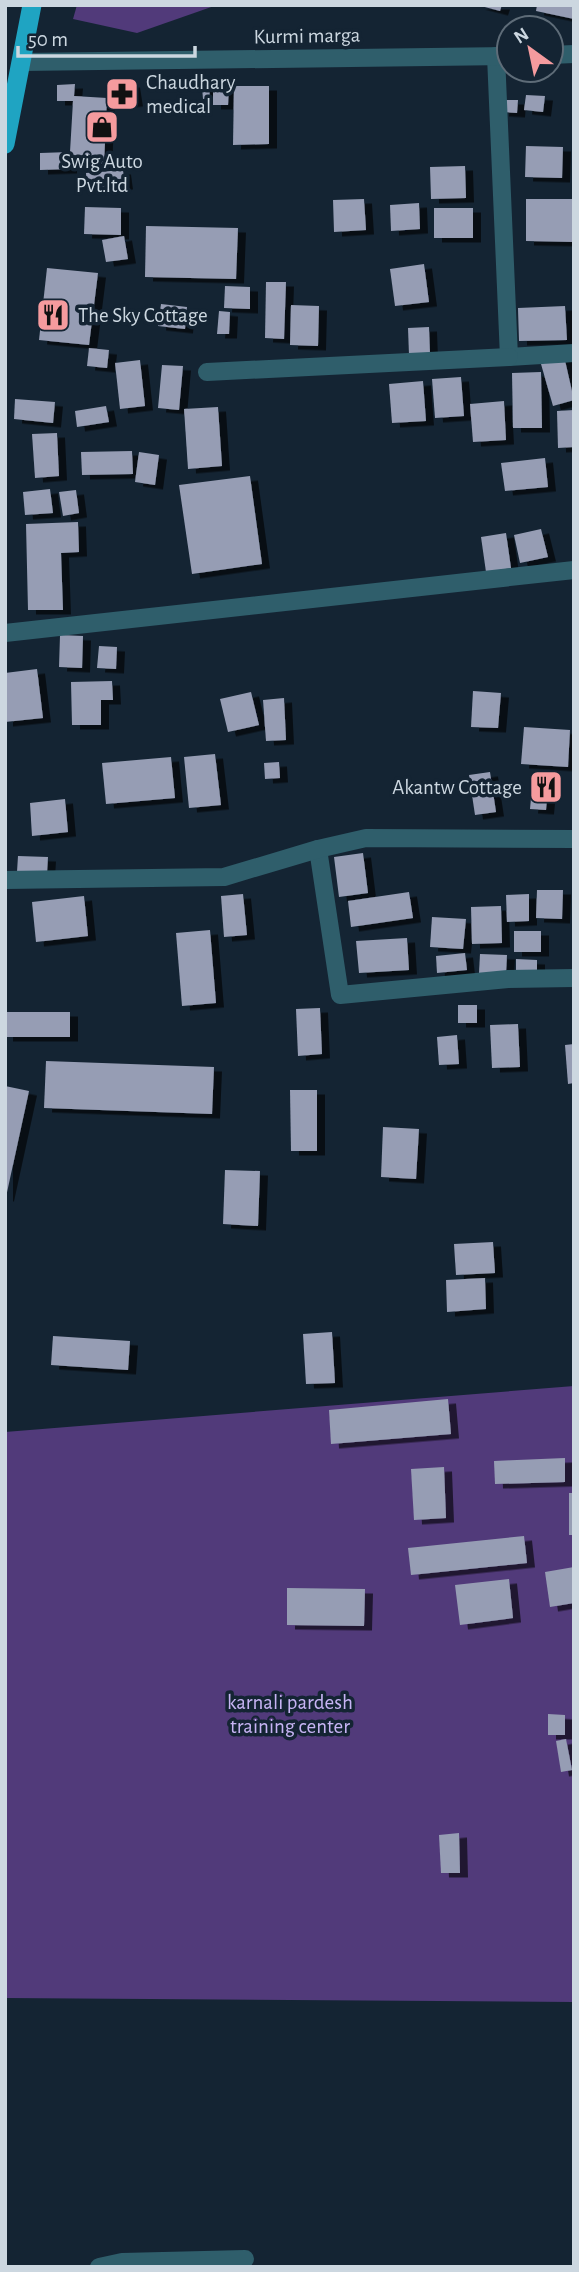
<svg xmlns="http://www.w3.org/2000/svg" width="579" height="2272" viewBox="0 0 579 2272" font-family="'Alegreya Sans',sans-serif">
	<defs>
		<filter id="shadow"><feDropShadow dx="8" dy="4.5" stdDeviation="0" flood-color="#0009"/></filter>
	</defs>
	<rect width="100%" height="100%" fill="#142433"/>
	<g fill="#513a7a">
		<polygon points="77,5 217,5 137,33 73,19"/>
		<polygon points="574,1386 574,2002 5,1998 5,1432"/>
	</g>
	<g fill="#969db4" filter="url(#shadow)">
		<polygon points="477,5 502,5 500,11"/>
		<polygon points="537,5 574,5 574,19 536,11"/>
		<polygon points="132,83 135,102 111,105 109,86"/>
		<polygon points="75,84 74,96 107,98 104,164 69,162 69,169 40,170 40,153 70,152 73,101 57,101 57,85"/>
		<polygon points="209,86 210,98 203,99 202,87"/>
		<polygon points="234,86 269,86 269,144 233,145"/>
		<polygon points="213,87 229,87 228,105 213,105"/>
		<polygon points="526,95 545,96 543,112 524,110"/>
		<polygon points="502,100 518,100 517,113 501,112"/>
		<polygon points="526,146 563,147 562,178 525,177"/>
		<polygon points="465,166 466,198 431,199 430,167"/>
		<polygon points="123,170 125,185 87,188 86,173"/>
		<polygon points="364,199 366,230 334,232 333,200"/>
		<polygon points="526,199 574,199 574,242 526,241"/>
		<polygon points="419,203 420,229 391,231 390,205"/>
		<polygon points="85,207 121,208 121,235 84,234"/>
		<rect x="434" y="208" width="39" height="30"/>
		<polygon points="146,226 238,228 236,279 145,277"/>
		<polygon points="124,236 128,259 106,262 102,240"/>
		<polygon points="424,264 429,302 395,306 390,269"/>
		<polygon points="47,268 98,273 89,345 39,340"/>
		<polygon points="266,282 286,282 284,339 265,338"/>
		<polygon points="225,286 250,287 250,309 224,308"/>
		<polygon points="161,304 187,307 185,329 158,326"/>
		<polygon points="291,305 319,306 318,346 290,345"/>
		<polygon points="565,306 567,340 519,341 518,308"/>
		<polygon points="219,311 230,312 229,334 217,334"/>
		<polygon points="429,327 430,354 409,355 408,328"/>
		<polygon points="89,348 109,350 107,368 87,366"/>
		<polygon points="564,356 574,400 553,406 541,364"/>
		<polygon points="140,360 145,406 120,409 115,363"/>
		<polygon points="162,365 183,366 179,410 158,408"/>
		<polygon points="541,372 542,428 513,428 512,373"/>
		<polygon points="461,377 464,416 435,418 432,379"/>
		<polygon points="423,381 426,421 392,423 389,384"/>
		<polygon points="15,399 55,402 53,423 14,419"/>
		<polygon points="504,401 506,440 473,442 470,404"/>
		<polygon points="106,406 109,422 77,427 75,411"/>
		<polygon points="218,407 222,466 188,469 184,409"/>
		<polygon points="574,410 574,447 558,448 557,411"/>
		<polygon points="57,433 59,476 35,478 32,434"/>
		<polygon points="132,451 133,474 82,475 81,452"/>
		<polygon points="139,452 159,455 155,485 135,482"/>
		<polygon points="545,458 548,487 505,491 501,463"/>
		<polygon points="250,476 262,564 192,574 179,485"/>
		<polygon points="50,489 53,513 25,515 23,492"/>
		<polygon points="76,490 79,513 63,516 59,492"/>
		<polygon points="78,522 79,552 61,553 63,610 28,610 26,524"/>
		<polygon points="541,529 548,557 520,563 514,535"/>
		<polygon points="506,533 511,568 486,572 481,537"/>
		<polygon points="60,635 83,636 82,668 59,667"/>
		<polygon points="99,646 117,647 116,669 97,668"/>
		<polygon points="37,669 43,718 5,722 5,673"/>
		<polygon points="112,681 113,700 101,700 101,725 72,725 71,682"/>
		<polygon points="473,691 501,693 498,728 471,727"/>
		<polygon points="251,692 259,725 228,732 220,699"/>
		<polygon points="284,698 286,740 266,741 263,700"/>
		<polygon points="524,727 570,730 568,767 521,764"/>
		<polygon points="215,754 221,805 189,808 184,757"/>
		<polygon points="171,757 175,798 106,804 102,763"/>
		<polygon points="279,762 280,778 265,779 264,763"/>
		<polygon points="490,772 496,812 475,815 469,775"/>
		<polygon points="531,798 547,799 546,810 530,809"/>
		<polygon points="65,799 68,832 32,836 30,803"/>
		<polygon points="363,853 368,893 339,897 334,857"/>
		<polygon points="18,856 48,857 47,873 17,872"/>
		<polygon points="537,890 563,890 562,919 536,918"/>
		<polygon points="409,892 413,918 351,927 348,901"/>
		<polygon points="243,894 247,935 224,937 221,896"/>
		<polygon points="529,894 529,921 507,922 506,895"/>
		<polygon points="84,896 88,936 36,942 32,902"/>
		<polygon points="501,906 502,943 472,944 471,907"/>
		<polygon points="432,917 466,919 463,949 430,947"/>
		<polygon points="210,930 216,1003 182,1006 176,933"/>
		<rect x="514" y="931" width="27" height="21"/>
		<polygon points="407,938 409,970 359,973 356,941"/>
		<polygon points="465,953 467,970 437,973 436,956"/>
		<polygon points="480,954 507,955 506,974 479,973"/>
		<polygon points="516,959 537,960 537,970 516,970"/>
		<rect x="458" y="1005" width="19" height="18"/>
		<polygon points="320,1008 322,1054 298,1056 296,1009"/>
		<rect x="5" y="1012" width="65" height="25"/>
		<polygon points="518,1024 520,1067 492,1068 490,1025"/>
		<polygon points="457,1035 459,1064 439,1065 437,1037"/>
		<polygon points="574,1044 574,1083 568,1084 565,1045"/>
		<polygon points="46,1061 214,1067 212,1114 44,1108"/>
		<polygon points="5,1086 29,1091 6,1197 5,1197"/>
		<polygon points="290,1090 317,1090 317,1151 291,1151"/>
		<polygon points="383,1127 419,1129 416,1179 381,1177"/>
		<polygon points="225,1170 260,1171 258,1226 223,1224"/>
		<polygon points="493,1242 495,1273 456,1275 454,1244"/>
		<polygon points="485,1278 486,1309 447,1312 446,1280"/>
		<polygon points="332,1332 335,1383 306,1384 303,1334"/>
		<polygon points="53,1336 130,1341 128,1370 51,1365"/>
		<polygon points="448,1399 451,1434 331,1444 329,1410"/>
		<polygon points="565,1458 565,1482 495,1484 494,1461"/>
		<polygon points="444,1467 446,1518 414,1520 411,1469"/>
		<rect x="569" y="1493" width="5" height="42"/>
		<polygon points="524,1536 527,1563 411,1575 408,1548"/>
		<polygon points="574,1567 574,1603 550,1607 545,1572"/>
		<polygon points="509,1579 513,1618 460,1625 455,1585"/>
		<polygon points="287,1588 365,1589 364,1626 287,1625"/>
		<polygon points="548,1714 565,1715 565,1735 548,1735"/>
		<polygon points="566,1739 572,1770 561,1772 556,1741"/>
		<polygon points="459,1833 460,1873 441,1873 439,1835"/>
	</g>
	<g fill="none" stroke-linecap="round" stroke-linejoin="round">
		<g stroke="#2f5e6b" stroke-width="18">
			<polyline points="551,55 574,54"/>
			<polyline points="496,56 509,357 574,353"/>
			<polyline points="21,62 509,56"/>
			<polyline points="207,372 509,357"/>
			<polyline points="5,633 574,570"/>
			<polyline points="318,849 340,995 508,979 574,978"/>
			<polyline points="5,880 224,877 318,849 366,838 574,839"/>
			<polyline points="99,2267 122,2262 245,2259"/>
		</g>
		<polyline stroke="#1fa4c2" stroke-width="19" points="5,144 32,5"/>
	</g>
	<defs>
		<symbol id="pharmacy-square" viewBox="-11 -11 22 22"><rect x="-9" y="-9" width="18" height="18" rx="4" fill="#f59b9e" stroke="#142433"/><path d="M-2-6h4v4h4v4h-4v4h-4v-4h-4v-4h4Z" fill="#111"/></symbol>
		<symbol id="shop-square" viewBox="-11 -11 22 22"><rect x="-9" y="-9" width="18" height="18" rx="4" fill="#f59b9e" stroke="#142433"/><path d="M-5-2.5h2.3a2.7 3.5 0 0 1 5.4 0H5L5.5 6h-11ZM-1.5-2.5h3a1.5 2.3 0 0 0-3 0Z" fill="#111"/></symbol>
		<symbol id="restaurant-square" viewBox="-11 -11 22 22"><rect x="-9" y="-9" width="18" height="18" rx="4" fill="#f59b9e" stroke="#142433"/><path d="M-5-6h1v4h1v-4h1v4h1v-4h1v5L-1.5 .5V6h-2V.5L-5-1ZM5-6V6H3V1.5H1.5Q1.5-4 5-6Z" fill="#111"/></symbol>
	</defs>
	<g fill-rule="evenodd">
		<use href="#pharmacy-square" x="103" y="75" width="38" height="38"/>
		<use href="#shop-square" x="83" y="108" width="38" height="38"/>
		<use href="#restaurant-square" x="34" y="296" width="38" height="38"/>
		<use href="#restaurant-square" x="527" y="768" width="38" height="38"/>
	</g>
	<g text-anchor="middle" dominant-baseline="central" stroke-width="7" stroke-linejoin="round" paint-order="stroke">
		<g font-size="21" fill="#ccd7e0" stroke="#142433">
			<text transform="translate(307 36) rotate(-1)">Kurmi marga</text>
		</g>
		<g font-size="21" fill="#ccd7e0" stroke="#142433" text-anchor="start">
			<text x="146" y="82">Chaudhary<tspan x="146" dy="24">medical</tspan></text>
			<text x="102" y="161" text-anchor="middle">Swig Auto<tspan x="102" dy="24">Pvt.ltd</tspan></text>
			<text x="78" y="315">The Sky Cottage</text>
			<text x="522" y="787" text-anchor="end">Akantw Cottage</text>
		</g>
		<g font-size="21" fill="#c7b4f4" stroke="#142433">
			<text x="290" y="1702">karnali pardesh<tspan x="290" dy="24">training center</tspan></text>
		</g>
	</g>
	<rect width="579" height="2272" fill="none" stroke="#ccd7e0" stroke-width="14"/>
	<g transform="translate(530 49) rotate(327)"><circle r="33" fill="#142433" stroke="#5e6c78" stroke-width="2"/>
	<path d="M0-5L12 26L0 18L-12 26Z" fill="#f59b9e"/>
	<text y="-10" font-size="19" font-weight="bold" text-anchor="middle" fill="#ccd7e0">N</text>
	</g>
	<path d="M18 46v10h177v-10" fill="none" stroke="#ccd7e0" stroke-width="3.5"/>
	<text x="28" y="46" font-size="21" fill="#ccd7e0" stroke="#142433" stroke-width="5" paint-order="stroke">50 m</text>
</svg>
